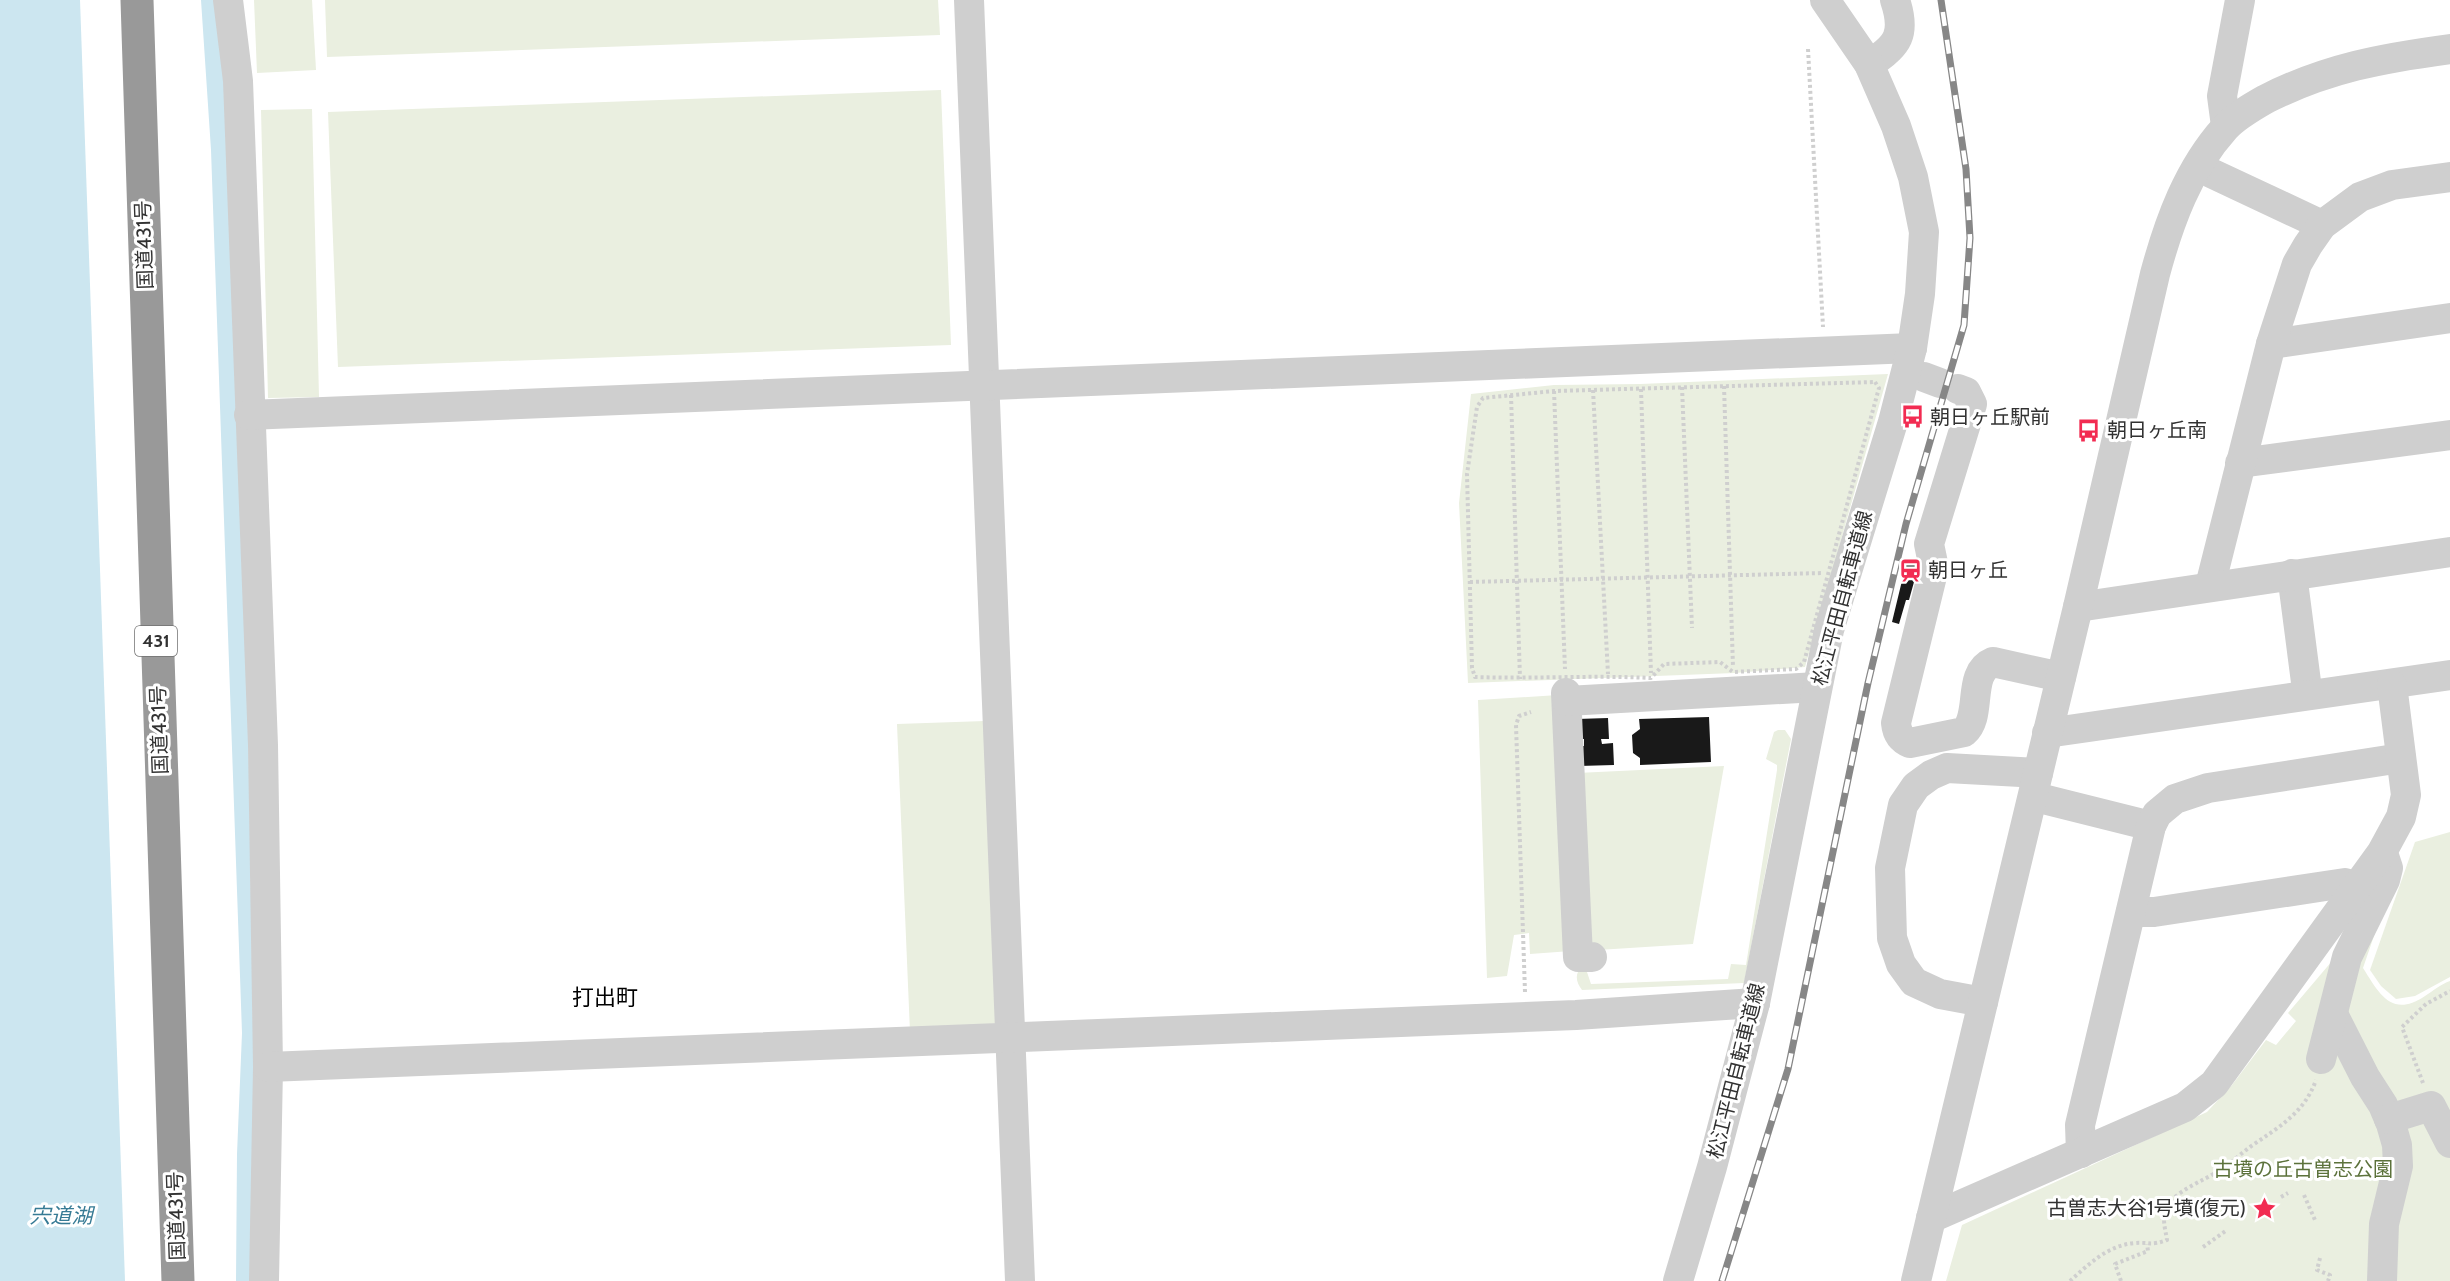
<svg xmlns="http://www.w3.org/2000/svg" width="2450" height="1281" viewBox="0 0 2450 1281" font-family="Cabin,'Noto Sans JP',sans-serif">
	<rect width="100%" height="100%" fill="#fff"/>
	<g fill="#eaefe0">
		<polygon points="254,0 312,0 316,70 257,73"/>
		<polygon points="325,0 938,0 940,35 327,57"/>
		<polygon points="941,90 951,345 338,367 328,112"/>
		<polygon points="312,109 319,397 268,398 261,110"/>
		<polygon points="1888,374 1805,667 1735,673 1468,683 1459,503 1471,394 1554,385 1640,384"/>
		<polygon points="1558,695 1571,951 1530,954 1529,933 1514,935 1507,976 1487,978 1478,700"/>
		<polygon points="985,721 999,1023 910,1032 897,724"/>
		<path d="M1778,730H1785L1791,739L1744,983L1582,990C1578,985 1575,978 1578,972L1584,970L1587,972L1591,984L1728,979L1731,964L1746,965L1777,770V765L1766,759L1774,732Z"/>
		<polygon points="1724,766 1693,944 1582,951 1577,773"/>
		<polygon points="2450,832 2450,977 2415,996 2396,999 2381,986 2370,970 2415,842"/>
		<path d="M2376,930L2363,968C2380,995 2392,1018 2425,996C2433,991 2441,984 2450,981V1281H1946L1962,1225L2207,1112L2232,1085L2266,1040L2276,1045L2296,1021L2288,1013L2338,954Z"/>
	</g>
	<g fill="#cce6f0">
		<polygon points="0,0 80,0 125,1281 0,1281"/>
		<polygon points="201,0 224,0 243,383 257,1281 236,1281 237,1154 242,1033 211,150"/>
	</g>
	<g fill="#191919">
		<polygon points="1907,560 1919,564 1909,600 1906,600 1899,624 1892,622"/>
		<polygon points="1709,717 1711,762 1640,765 1640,758 1633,753 1632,735 1640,729 1639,719"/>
		<polygon points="1608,718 1609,739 1601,739 1602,744 1613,743 1614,765 1579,766 1579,746 1584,746 1584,739 1578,739 1577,719"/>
	</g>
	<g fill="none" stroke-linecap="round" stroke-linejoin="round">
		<g stroke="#cfcfcf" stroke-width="4" stroke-dasharray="3 3" stroke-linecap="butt">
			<polyline points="1808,49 1823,327"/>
			<path d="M1875,382L1879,388L1804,662L1796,669L1733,672L1720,662L1664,664L1651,678C1592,675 1534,679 1475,677L1472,668L1467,474L1477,407L1483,398L1554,391Z"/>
			<polyline points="1724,386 1733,667"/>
			<polyline points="1682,387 1692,628"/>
			<polyline points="1641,389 1651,673"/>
			<polyline points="1593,390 1608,674"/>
			<polyline points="1554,391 1565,669"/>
			<polyline points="1511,395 1520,679"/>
			<polyline points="1470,582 1823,573"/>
			<polyline points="1525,992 1516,725 1519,716 1531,712"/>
			<polyline points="2423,1083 2402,1027 2426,1004 2450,991"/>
			<polyline points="2304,1195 2315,1220"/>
			<polyline points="2281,1197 2288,1193"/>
			<polyline points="2203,1247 2227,1230"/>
			<polyline points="2320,1258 2317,1270 2330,1275 2328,1281"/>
			<path d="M2070,1281C2089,1264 2108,1245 2135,1243C2150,1242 2150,1246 2167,1240C2165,1227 2161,1217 2168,1205C2175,1192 2204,1180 2217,1172C2229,1165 2239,1155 2250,1147C2277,1128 2304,1114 2316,1080"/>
			<polyline points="2121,1281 2115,1264 2148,1251 2147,1244"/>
		</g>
		<g stroke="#cfcfcf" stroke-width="30">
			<polyline points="228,0 238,81 263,745 268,1067 264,1281"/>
			<polyline points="969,0 1020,1281"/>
			<path d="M1869,64C1899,46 1906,33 1895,0"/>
			<polyline points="2226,126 2222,96 2240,0"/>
			<polyline points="2211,173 2322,225"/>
			<polyline points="2271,344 2450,318"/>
			<polyline points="1924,377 1940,383"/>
			<path d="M1958,389L1966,392L1972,404L1929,544L1934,568L1896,723C1897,733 1900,739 1910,743L1964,732C1983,716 1966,673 1993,662L2061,677"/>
			<polyline points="249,415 1912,348"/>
			<polyline points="2240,463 2450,435"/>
			<polyline points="2292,574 2306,682"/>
			<polyline points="2210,586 2271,344 2297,264 2308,245 2322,225 2360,197 2392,185 2450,177"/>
			<polyline points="2078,607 2450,552"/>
			<polyline points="1566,693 1578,957 1592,957"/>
			<polyline points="1567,701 1817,687"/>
			<polyline points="2047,733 2450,675"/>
			<polyline points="2047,800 2151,826"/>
			<polyline points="2131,912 2154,912 2345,883 2358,887"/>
			<polyline points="1983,1002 1940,994 1914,982 1901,964 1892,938 1890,868 1903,805 1916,786 1931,775 1947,768 2038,773"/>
			<polyline points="2333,1014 2365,1077 2383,1105 2391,1124 2397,1145 2398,1166 2384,1224 2382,1281"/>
			<polyline points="2321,1059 2347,957 2385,880 2388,868 2384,856"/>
			<polyline points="268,1067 1576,1015 1755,1003"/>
			<polyline points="2389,1119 2431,1106 2450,1143"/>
			<polyline points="2081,1153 2080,1125 2151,826 2157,814 2175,799 2208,788 2401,758"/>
			<polyline points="1931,1218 2185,1107 2214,1084 2382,852 2401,817 2406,795 2392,685"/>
			<polyline points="1678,1281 1712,1167 1755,1003 1829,630 1893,422 1912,348 1920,294 1924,232 1913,177 1896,126 1869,64 1825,0"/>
			<path d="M1916,1281L2078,607L2155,274C2169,222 2188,169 2225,128C2236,116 2252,107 2266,99C2327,68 2383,58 2450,49"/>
		</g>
		<polyline stroke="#999" stroke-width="33" points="137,0 178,1281"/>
		<defs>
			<polyline id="rail" points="1722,1281 1788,1069 1868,683 1906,524 1964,325 1970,238 1966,169 1941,0"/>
		</defs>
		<use href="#rail" stroke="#878787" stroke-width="7"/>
		<use href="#rail" stroke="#fff" stroke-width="4.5" stroke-dasharray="14" stroke-linecap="butt"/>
	</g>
	<defs>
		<symbol id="bus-bare" viewBox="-9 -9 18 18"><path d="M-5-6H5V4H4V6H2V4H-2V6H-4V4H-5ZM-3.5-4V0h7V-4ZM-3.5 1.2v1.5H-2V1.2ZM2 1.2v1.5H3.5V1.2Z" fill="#f22c52" stroke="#fff" stroke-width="2.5" paint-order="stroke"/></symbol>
		<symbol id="station-bare" viewBox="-9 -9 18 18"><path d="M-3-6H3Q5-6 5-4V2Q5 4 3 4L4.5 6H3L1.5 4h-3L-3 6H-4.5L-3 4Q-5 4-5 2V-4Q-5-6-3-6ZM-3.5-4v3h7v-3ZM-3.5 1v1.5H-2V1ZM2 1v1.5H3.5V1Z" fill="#f22c52" stroke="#fff" stroke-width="2.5" paint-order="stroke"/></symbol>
		<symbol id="sight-bare" viewBox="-9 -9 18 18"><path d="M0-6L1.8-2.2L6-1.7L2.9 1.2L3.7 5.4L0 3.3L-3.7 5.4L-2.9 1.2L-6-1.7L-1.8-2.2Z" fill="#f22c52" stroke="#fff" stroke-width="2.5" paint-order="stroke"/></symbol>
	</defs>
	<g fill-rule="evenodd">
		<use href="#bus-bare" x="1896" y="400" width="33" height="33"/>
		<use href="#bus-bare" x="2072" y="414" width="33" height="33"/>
		<use href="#station-bare" x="1894" y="554" width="33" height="33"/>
		<use href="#sight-bare" x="2248" y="1192" width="33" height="33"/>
	</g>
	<g text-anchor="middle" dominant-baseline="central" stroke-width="6" stroke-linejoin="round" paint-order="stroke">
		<rect fill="#fff" stroke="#707070" stroke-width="1.5" x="135" y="626" width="42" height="30" rx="4.5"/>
		<g font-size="18" font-weight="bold" fill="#323232">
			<text x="156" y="641">431</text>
		</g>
		<g font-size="20" fill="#323232" stroke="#fff">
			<text transform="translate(144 245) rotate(-92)">国道431号</text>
			<text transform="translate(1842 598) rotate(-75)">松江平田自転車道線</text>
			<text transform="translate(159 730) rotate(-92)">国道431号</text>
			<text transform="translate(1736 1071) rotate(-76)">松江平田自転車道線</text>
			<text transform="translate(176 1216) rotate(-92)">国道431号</text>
		</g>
		<g font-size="20" fill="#323232" stroke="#fff" text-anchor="start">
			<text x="1930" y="417">朝日ヶ丘駅前</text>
			<text x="2107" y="430">朝日ヶ丘南</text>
			<text x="1928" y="570">朝日ヶ丘</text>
			<text x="2246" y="1208" text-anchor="end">古曽志大谷1号墳(復元)</text>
		</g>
		<g font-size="20" fill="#5c723b" stroke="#fff">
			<text x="2303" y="1169">古墳の丘古曽志公園</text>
		</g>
		<g font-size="21" font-style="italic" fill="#377b95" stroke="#fff">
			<text x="61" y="1215">宍道湖</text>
		</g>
		<g font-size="22" fill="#000" stroke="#fff">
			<text x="605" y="997">打出町</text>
		</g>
	</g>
</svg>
